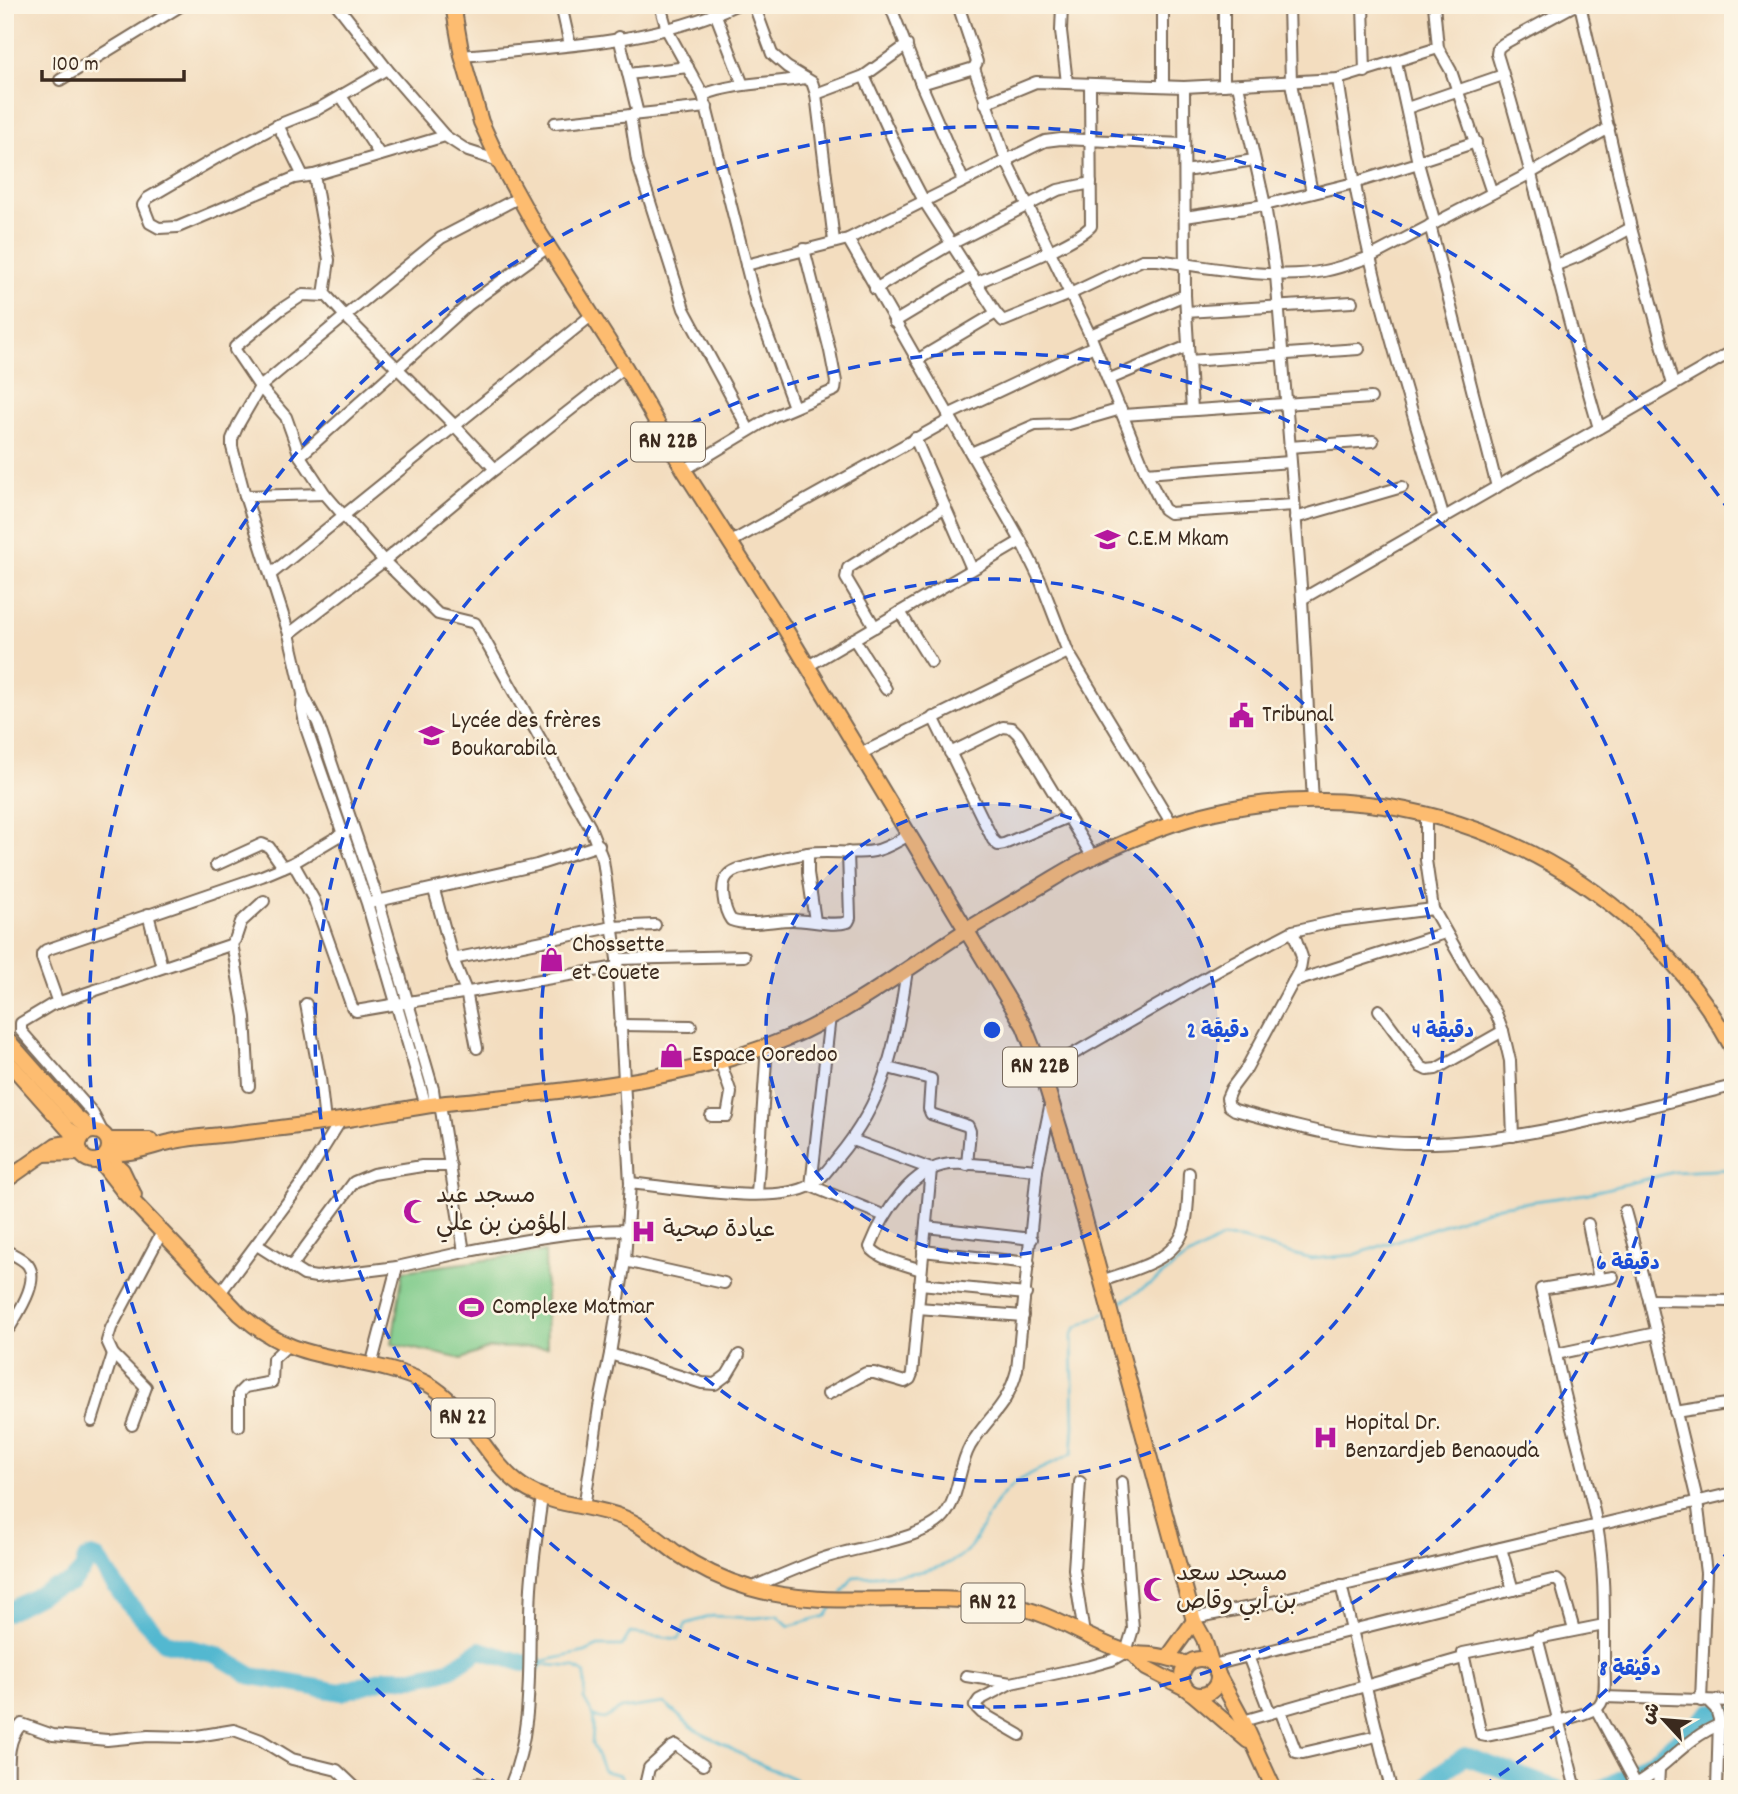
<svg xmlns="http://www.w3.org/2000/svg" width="1738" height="1794" viewBox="0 0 1738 1794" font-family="Dekko,'Playpen Sans Arabic',sans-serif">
	<rect width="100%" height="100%" fill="#fcf5e5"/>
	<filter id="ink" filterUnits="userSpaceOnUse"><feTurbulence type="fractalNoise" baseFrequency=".0143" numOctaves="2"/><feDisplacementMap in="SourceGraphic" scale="14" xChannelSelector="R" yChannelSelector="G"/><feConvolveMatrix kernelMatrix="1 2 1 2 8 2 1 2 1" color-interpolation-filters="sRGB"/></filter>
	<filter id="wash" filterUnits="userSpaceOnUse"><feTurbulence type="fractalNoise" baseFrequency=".00686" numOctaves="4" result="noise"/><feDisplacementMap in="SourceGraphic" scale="28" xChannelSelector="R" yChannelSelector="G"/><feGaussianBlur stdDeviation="1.57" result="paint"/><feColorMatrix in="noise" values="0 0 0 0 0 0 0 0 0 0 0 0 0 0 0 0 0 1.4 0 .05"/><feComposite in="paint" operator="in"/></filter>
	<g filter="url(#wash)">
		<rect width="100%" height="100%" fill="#f3ddbf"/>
		<polygon fill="#7dca89" stroke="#5c7a54" stroke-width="2" points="545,1252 547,1347 489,1348 462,1359 392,1344 403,1271"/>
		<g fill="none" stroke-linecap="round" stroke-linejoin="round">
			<g stroke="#52b8d0" stroke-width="2.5">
				<polyline points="1113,1307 1155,1281 1181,1261 1222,1238 1241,1239 1311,1259 1354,1255 1499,1206 1585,1194 1674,1172 1733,1169"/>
				<path d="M842,1593L853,1577C888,1575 947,1577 971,1546C983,1529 990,1506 1006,1491C1021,1475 1052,1465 1072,1454L1074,1426L1072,1336L1076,1328L1104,1313"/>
				<polyline points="534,1663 585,1652 598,1646 622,1646 630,1633 679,1639 686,1624 712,1616 756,1618 777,1615 789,1626 826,1616 834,1604"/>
				<polyline points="537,1664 574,1667 585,1674 584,1699 594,1717 592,1743 604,1771 620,1775 627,1789"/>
				<polyline points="594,1717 604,1719 621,1709 664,1703 695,1730 725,1745 753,1761 804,1783 841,1789"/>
			</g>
			<g stroke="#52b8d0" stroke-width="18">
				<polyline points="5,1613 51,1589 70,1584 83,1570 86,1559 90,1557 97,1559 127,1602 165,1642 217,1655 252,1676 341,1692 388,1678 413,1678 449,1670 480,1650 523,1663 534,1663"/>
				<polyline points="1427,1789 1440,1773 1465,1756 1557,1789"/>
				<path d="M1601,1789C1644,1771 1677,1742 1711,1712L1733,1715"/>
			</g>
		</g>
	</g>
	<g filter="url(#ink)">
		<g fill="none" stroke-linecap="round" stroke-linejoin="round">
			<defs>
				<g id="minor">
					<polyline points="337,5 387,69 445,136"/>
					<polyline points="561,5 570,45"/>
					<polyline points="660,5 667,30 703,95 756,304 794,407"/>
					<polyline points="712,5 743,85"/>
					<polyline points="754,5 772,54 787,67 812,82 816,94 834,241"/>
					<polyline points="890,5 921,84 963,180"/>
					<polyline points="958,5 977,62 974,68"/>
					<polyline points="1062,5 1061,31 1067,83"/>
					<polyline points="1163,5 1163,86"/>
					<polyline points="1224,5 1224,85"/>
					<polyline points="1289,5 1291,83 1312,193"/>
					<polyline points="1363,5 1365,72"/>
					<polyline points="1434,5 1438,48 1451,71 1492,193"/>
					<polyline points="619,37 638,114"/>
					<path d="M462,56C553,47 652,44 736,5"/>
					<polyline points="1396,62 1418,163 1435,223"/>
					<polyline points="387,69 318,109 278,125 218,157 148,198 143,205 150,223 159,228 178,227 294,178 314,175 445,136 468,151 499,161"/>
					<polyline points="628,74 688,67"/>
					<path d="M864,76L901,157L924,201L996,313L1003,321L1070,294L1131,265L1142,260H1158C1207,267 1275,281 1324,271C1340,268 1355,262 1370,257L1531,173L1609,128"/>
					<path d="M1338,79C1347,138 1356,198 1370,257C1391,345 1418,431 1444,518"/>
					<polyline points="60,80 182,5"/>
					<polyline points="921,84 974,68 1006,160 1090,335 1146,473 1164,509 1170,513 1294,505"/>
					<polyline points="1238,85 1265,205 1276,275 1302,599 1313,802"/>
					<polyline points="1184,87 1185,295 1192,410"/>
					<polyline points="816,94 864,76 907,45"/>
					<path d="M703,95C736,82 771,84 805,78"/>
					<polyline points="341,96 380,155"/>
					<polyline points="985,103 1036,82 1184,87 1338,79 1438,48"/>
					<polyline points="1407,108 1503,75"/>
					<polyline points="630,115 637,161 684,309 749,430"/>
					<polyline points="555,123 707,107"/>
					<polyline points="278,125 303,176"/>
					<polyline points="1418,161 1476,142"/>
					<polyline points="1185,171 1254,160"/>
					<polyline points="314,175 329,260 324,295"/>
					<polyline points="1185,217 1265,205 1354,183 1418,163"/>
					<polyline points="1430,225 1497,487"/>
					<polyline points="848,239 1021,541 1041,582 1068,652 1172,824"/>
					<polyline points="548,247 468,305 300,456 325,494 344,516 384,561 438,614 475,623 590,827 603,860 617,959 630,1183 625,1261 610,1354 599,1407 584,1508"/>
					<polyline points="746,265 848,239 1045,141 1061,139 1184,144"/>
					<polyline points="1554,266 1579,256 1631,228"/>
					<path d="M976,283C1002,271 1075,244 1091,226L1090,85"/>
					<polyline points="875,289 951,244 1058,190 1091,183"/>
					<polyline points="1186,312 1352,302"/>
					<polyline points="894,322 972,275"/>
					<polyline points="1090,335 1185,295"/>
					<polyline points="917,360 996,313"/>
					<polyline points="1189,361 1359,349"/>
					<polyline points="1110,379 1188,346"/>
					<polyline points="948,415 1094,346"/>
					<polyline points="1123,415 1371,398"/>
					<path d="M1599,428C1562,304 1535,177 1497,54L1498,48L1503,44L1571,7L1576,5L1581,9L1631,228L1673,385"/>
					<polyline points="915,438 972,569"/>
					<polyline points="1289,447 1373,441"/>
					<polyline points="971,453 1035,425 1069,424 1121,409"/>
					<polyline points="495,469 625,367"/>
					<polyline points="684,470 774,416 835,390 836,382 830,351 804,249"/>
					<polyline points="1146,473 1290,462"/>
					<polyline points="325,494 245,496 289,634 303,694 318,723 378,900 433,1089 435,1104"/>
					<polyline points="245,496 232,447 232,439 238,425 260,387 345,316 327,296 303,295 280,310 235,347 235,350 260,387 286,417 300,456"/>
					<polyline points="1295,518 1402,487"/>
					<polyline points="731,542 951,419"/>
					<polyline points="271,574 592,315"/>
					<polyline points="1302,599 1733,351"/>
					<polyline points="900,612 931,662"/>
					<polyline points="875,627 846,578 848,568 945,507"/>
					<polyline points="289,634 384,561 495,469 455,426 345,316 441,238 520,197"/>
					<polyline points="854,639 886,689"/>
					<polyline points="808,666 1021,541"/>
					<polyline points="303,694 302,708 306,728 367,903 426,1106"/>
					<polyline points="933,717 993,840 998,845 1004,844 1068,817"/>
					<polyline points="950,753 1003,727 1012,728 1018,734 1092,856"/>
					<polyline points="860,754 1068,652"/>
					<polyline points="1426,814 1426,860 1433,909"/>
					<path d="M848,852L850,918L848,922C831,927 810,920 792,920C773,920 749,927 731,920C724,910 719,885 728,875C730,873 735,870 738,869C761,863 784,857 808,853C830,850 853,855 874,851C886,849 898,841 909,835"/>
					<polyline points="808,853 808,873 815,921"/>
					<polyline points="293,863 314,900 352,1007 356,1011 617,967"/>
					<polyline points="216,865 262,844 269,847 283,867"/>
					<polyline points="434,890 453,959 466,991 477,1048"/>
					<polyline points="373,902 537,865 599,845"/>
					<polyline points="148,914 162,967"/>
					<path d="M1293,931L1302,957L1300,969L1246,1069L1231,1089L1227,1098L1229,1106L1235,1110C1292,1126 1354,1143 1413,1143C1518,1145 1631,1110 1733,1086"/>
					<polyline points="232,943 245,1017 249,1086"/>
					<polyline points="453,959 612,927 655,925"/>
					<polyline points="617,959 744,956"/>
					<polyline points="1293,982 1445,933"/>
					<polyline points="58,1003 42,958 42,954 46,950 262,876 293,863 347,831"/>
					<polyline points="306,1004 320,1078 325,1122"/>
					<polyline points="1379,1010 1421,1067 1427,1070 1436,1069 1503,1031"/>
					<polyline points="830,1016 811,1186 885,1216"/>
					<polyline points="620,1025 691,1026"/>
					<polyline points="888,1068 931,1079 929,1109 931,1114 968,1126 970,1131 967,1165"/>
					<polyline points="1042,1072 1226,966 1293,931 1337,921 1433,909 1466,967 1496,1013 1503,1031 1510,1061 1513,1136"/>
					<polyline points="711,1116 727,1116 731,1093 720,1061"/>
					<polyline points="103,1133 92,1112 21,1031 21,1023 51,1005 230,945 235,940 241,922 264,901"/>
					<path d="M630,1183C671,1187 777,1206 811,1185C821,1180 830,1167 837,1158C886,1100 896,1043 907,970"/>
					<polyline points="757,1194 767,1045"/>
					<polyline points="1625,1211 1649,1300 1697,1500 1706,1573 1701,1701"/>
					<polyline points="1588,1224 1599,1279"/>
					<polyline points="926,1227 1032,1239"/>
					<polyline points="257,1245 304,1275 316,1277 397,1267 464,1252 440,1104"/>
					<path d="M5,1250C12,1254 24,1259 28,1265C40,1281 18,1313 10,1327"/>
					<polyline points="923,1251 1029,1263"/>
					<path d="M464,1252C519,1241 572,1230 628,1230"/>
					<polyline points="625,1261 724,1283"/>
					<polyline points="291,1267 354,1182 373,1174 422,1166 451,1166"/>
					<path d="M921,1270C906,1264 879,1260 870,1247C883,1214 911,1168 950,1164C975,1162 1011,1168 1037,1170"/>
					<path d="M1102,1281C1131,1270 1174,1262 1184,1229C1189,1212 1188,1191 1189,1173"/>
					<polyline points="920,1284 1026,1294"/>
					<polyline points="220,1293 301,1184 341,1120"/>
					<polyline points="1649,1300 1733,1301"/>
					<polyline points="918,1308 1023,1316"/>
					<polyline points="610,1354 702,1383 715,1384 727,1375 739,1355"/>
					<polyline points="1556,1354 1541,1289 1613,1277"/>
					<polyline points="371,1366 397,1267"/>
					<polyline points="828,1394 866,1373 874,1373 905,1382 910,1379 912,1374 931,1169 852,1140"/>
					<polyline points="1675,1412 1733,1403"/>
					<polyline points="92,1421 113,1354"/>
					<polyline points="132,1425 146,1387 113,1354 107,1341 111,1328 162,1232"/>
					<polyline points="239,1426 239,1393 245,1387 272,1382 273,1359 288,1345"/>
					<polyline points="1080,1482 1074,1569 1084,1634"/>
					<polyline points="1501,1548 1513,1590"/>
					<polyline points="1341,1585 1390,1785"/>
					<path d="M750,1588C775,1578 799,1567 824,1558C855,1547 924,1540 944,1516C959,1498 958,1467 970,1446C989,1415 1007,1408 1017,1370L1037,1170L1051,1102"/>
					<polyline points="1193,1618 1251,1607 1733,1493"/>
					<path d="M1604,1625L1463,1653L1481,1735L1486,1736C1505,1732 1590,1717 1599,1706C1608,1696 1604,1672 1604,1659C1604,1614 1605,1570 1597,1526C1586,1468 1567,1412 1556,1354L1656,1333"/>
					<polyline points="1537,1637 1576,1789"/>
					<polyline points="1248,1656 1270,1713"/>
					<polyline points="1213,1665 1552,1580 1557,1580 1561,1584 1574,1630"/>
					<polyline points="966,1676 1011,1683 1091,1666 1112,1660 1126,1652 1133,1629 1122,1482"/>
					<polyline points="1011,1683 979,1700 975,1706 982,1713 1020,1735"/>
					<polyline points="1603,1697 1733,1701"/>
					<polyline points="1708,1701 1716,1709 1719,1719 1717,1789"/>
					<polyline points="1596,1709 1636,1784"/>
					<polyline points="1280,1710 1296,1752 1303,1753 1377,1736"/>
					<polyline points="1243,1721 1463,1658"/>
					<path d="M9,1789C9,1768 5,1740 22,1724L53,1735L107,1740L148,1736L191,1737L234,1730L261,1740L292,1759L337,1770L357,1789"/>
					<polyline points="469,1789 478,1783 495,1789"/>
					<path d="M509,1789C536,1726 527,1654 531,1588C533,1557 538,1527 542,1497"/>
					<polyline points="652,1789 646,1781 649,1768 672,1747 676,1745 703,1765"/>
					<path d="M1626,1789C1662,1774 1683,1739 1719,1725"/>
					<polyline points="1658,1789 1659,1769"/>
				</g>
				<g id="major">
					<polyline points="453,5 462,56 481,122 499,161 535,226 625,367 684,470 781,622 1024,1026 1042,1072 1065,1146 1194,1621 1204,1639 1211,1662"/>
					<polyline points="5,1037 75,1116 93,1130"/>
					<polyline points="5,1058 68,1129 81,1137"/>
					<circle cx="94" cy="1146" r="15"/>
					<polyline points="109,1140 150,1140"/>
					<path d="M109,1152C128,1156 151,1146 170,1142C190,1137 212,1136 232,1134C271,1129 310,1125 348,1119C380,1114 413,1107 446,1103C561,1091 680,1083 788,1038C851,1011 908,968 965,931C988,917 1011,904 1034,890C1055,878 1075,864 1097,855C1135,837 1174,821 1215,812C1417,766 1635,866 1733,1049"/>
					<polyline points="42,1154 81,1153"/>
					<polyline points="106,1155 122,1170 134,1195"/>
					<path d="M99,1160L124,1192L240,1314C256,1328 273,1340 293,1347C336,1363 384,1362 426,1383C468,1405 483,1459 522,1486C553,1507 589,1504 622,1517C642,1525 658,1539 675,1552C698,1568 723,1580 750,1588C828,1611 926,1590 1008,1605C1052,1612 1089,1641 1130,1653C1137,1655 1144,1654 1151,1655C1164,1656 1175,1660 1187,1664"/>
					<polyline points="5,1181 56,1145 80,1141"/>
					<polyline points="1133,1654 1146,1668 1185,1688"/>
					<polyline points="1168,1657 1194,1621"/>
					<circle cx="1200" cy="1677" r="18"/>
					<polyline points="1217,1673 1243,1721 1274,1789"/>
					<polyline points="1193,1694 1248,1741"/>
				</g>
			</defs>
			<use href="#minor" stroke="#7b6956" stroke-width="14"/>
			<use href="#major" stroke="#7b6956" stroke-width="18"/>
			<use href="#minor" stroke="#fff" stroke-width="10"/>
			<use href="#major" stroke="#fdbc6f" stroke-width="14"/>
		</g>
	</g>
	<circle cx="992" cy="1030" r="226" fill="#1d4ed8" fill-opacity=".12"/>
	<g fill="none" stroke="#1d4ed8" stroke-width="3.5" stroke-dasharray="12 9">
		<circle cx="992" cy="1030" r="226"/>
		<circle cx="992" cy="1030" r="451"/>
		<circle cx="992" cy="1030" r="677"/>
		<path d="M1731 1547A902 902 0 0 1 1483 1786M501 1786A902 902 0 1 1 1731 513"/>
	</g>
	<defs>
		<symbol id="school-bare" viewBox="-9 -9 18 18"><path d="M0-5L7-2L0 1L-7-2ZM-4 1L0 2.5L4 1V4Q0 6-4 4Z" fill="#b5179e" stroke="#fcf5e5" stroke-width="2.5" paint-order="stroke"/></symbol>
		<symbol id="civic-bare" viewBox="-9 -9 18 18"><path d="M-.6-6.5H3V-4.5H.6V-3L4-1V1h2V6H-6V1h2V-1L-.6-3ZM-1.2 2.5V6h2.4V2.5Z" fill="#b5179e" stroke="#fcf5e5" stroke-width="2.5" paint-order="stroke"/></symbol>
		<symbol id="shop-bare" viewBox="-9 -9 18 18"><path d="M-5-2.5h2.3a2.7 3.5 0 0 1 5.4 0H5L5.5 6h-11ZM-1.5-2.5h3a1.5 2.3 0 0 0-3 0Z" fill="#b5179e" stroke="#fcf5e5" stroke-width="2.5" paint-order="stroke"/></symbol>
		<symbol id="mosque-bare" viewBox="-9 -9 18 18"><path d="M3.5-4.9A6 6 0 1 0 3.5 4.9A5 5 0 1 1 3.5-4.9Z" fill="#b5179e" stroke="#fcf5e5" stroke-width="2.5" paint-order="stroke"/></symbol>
		<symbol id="hospital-bare" viewBox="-9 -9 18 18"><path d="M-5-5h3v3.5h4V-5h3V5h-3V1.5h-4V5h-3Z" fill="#b5179e" stroke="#fcf5e5" stroke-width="2.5" paint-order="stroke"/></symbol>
		<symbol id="stadium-bare" viewBox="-9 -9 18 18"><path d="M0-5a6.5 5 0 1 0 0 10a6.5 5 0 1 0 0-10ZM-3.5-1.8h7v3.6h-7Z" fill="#b5179e" stroke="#fcf5e5" stroke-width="2.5" paint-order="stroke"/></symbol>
	</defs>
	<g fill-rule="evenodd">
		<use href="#school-bare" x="1090" y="522" width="35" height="35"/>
		<use href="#civic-bare" x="1224" y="698" width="35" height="35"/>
		<use href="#school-bare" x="414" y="718" width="35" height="35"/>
		<use href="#shop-bare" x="534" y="942" width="35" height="35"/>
		<use href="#shop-bare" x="654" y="1038" width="35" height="35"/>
		<use href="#mosque-bare" x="398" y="1194" width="35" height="35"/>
		<use href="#hospital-bare" x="626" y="1214" width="35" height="35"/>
		<use href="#stadium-bare" x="454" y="1290" width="35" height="35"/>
		<use href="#hospital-bare" x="1308" y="1420" width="35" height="35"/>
		<use href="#mosque-bare" x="1138" y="1572" width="35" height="35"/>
	</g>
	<g text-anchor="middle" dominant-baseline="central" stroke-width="5" stroke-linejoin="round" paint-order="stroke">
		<g fill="#fcf5e5" stroke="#75675a" stroke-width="2">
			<rect x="631" y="422.5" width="74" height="39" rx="5"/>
			<rect x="1003" y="1047.5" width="74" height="39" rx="5"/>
			<rect x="431.5" y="1398.5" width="63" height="39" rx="5"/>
			<rect x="961.5" y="1583.5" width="63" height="39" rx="5"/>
		</g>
		<g font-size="23" font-weight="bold" fill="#3b2a1e">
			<text x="668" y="442">RN 22B</text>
			<text x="1040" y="1067">RN 22B</text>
			<text x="463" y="1418">RN 22</text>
			<text x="993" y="1603">RN 22</text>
		</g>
		<g font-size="24" fill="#3b2a1e" stroke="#fcf5e5" text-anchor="start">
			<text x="1127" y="540">C.E.M Mkam</text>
			<text x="1262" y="716">Tribunal</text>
			<text x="451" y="722">Lycée des frères<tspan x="451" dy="28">Boukarabila</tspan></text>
			<text x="572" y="946">Chossette<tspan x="572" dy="28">et Couete</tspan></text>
			<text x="692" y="1056">Espace Ooredoo</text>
			<text x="436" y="1197">مسجد عبد<tspan x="436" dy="28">المؤمن بن علي</tspan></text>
			<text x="663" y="1231">عيادة صحية</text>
			<text x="492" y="1308">Complexe Matmar</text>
			<text x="1345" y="1424">Hopital Dr.<tspan x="1345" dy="28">Benzardjeb Benaouda</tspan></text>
			<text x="1176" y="1575">مسجد سعد<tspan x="1176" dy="28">بن أبي وقاص</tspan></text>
		</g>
	</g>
	<circle cx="992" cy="1030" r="10" fill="#1d4ed8" stroke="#fcf5e5" stroke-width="3.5"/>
	<g font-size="21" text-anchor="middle" font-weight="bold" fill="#1d4ed8" stroke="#fcf5e5" stroke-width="5" stroke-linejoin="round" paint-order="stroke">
		<text x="1218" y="1037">2 دقيقة</text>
		<text x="1443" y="1037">4 دقيقة</text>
		<text x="1628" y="1269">6 دقيقة</text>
		<text x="1630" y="1675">8 دقيقة</text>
	</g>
	<rect width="1738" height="1794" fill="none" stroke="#fcf5e5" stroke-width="28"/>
	<g transform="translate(1664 1720) rotate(296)" stroke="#fcf5e5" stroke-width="5" paint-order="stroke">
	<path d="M0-5L12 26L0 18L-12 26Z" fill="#3b2a1e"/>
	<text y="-10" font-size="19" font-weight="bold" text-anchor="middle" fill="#3b2a1e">ش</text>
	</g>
	<path d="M42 70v10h142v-10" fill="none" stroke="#3b2a1e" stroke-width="3.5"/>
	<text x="52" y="70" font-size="21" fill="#3b2a1e" stroke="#fcf5e5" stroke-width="5" paint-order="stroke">100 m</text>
</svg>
